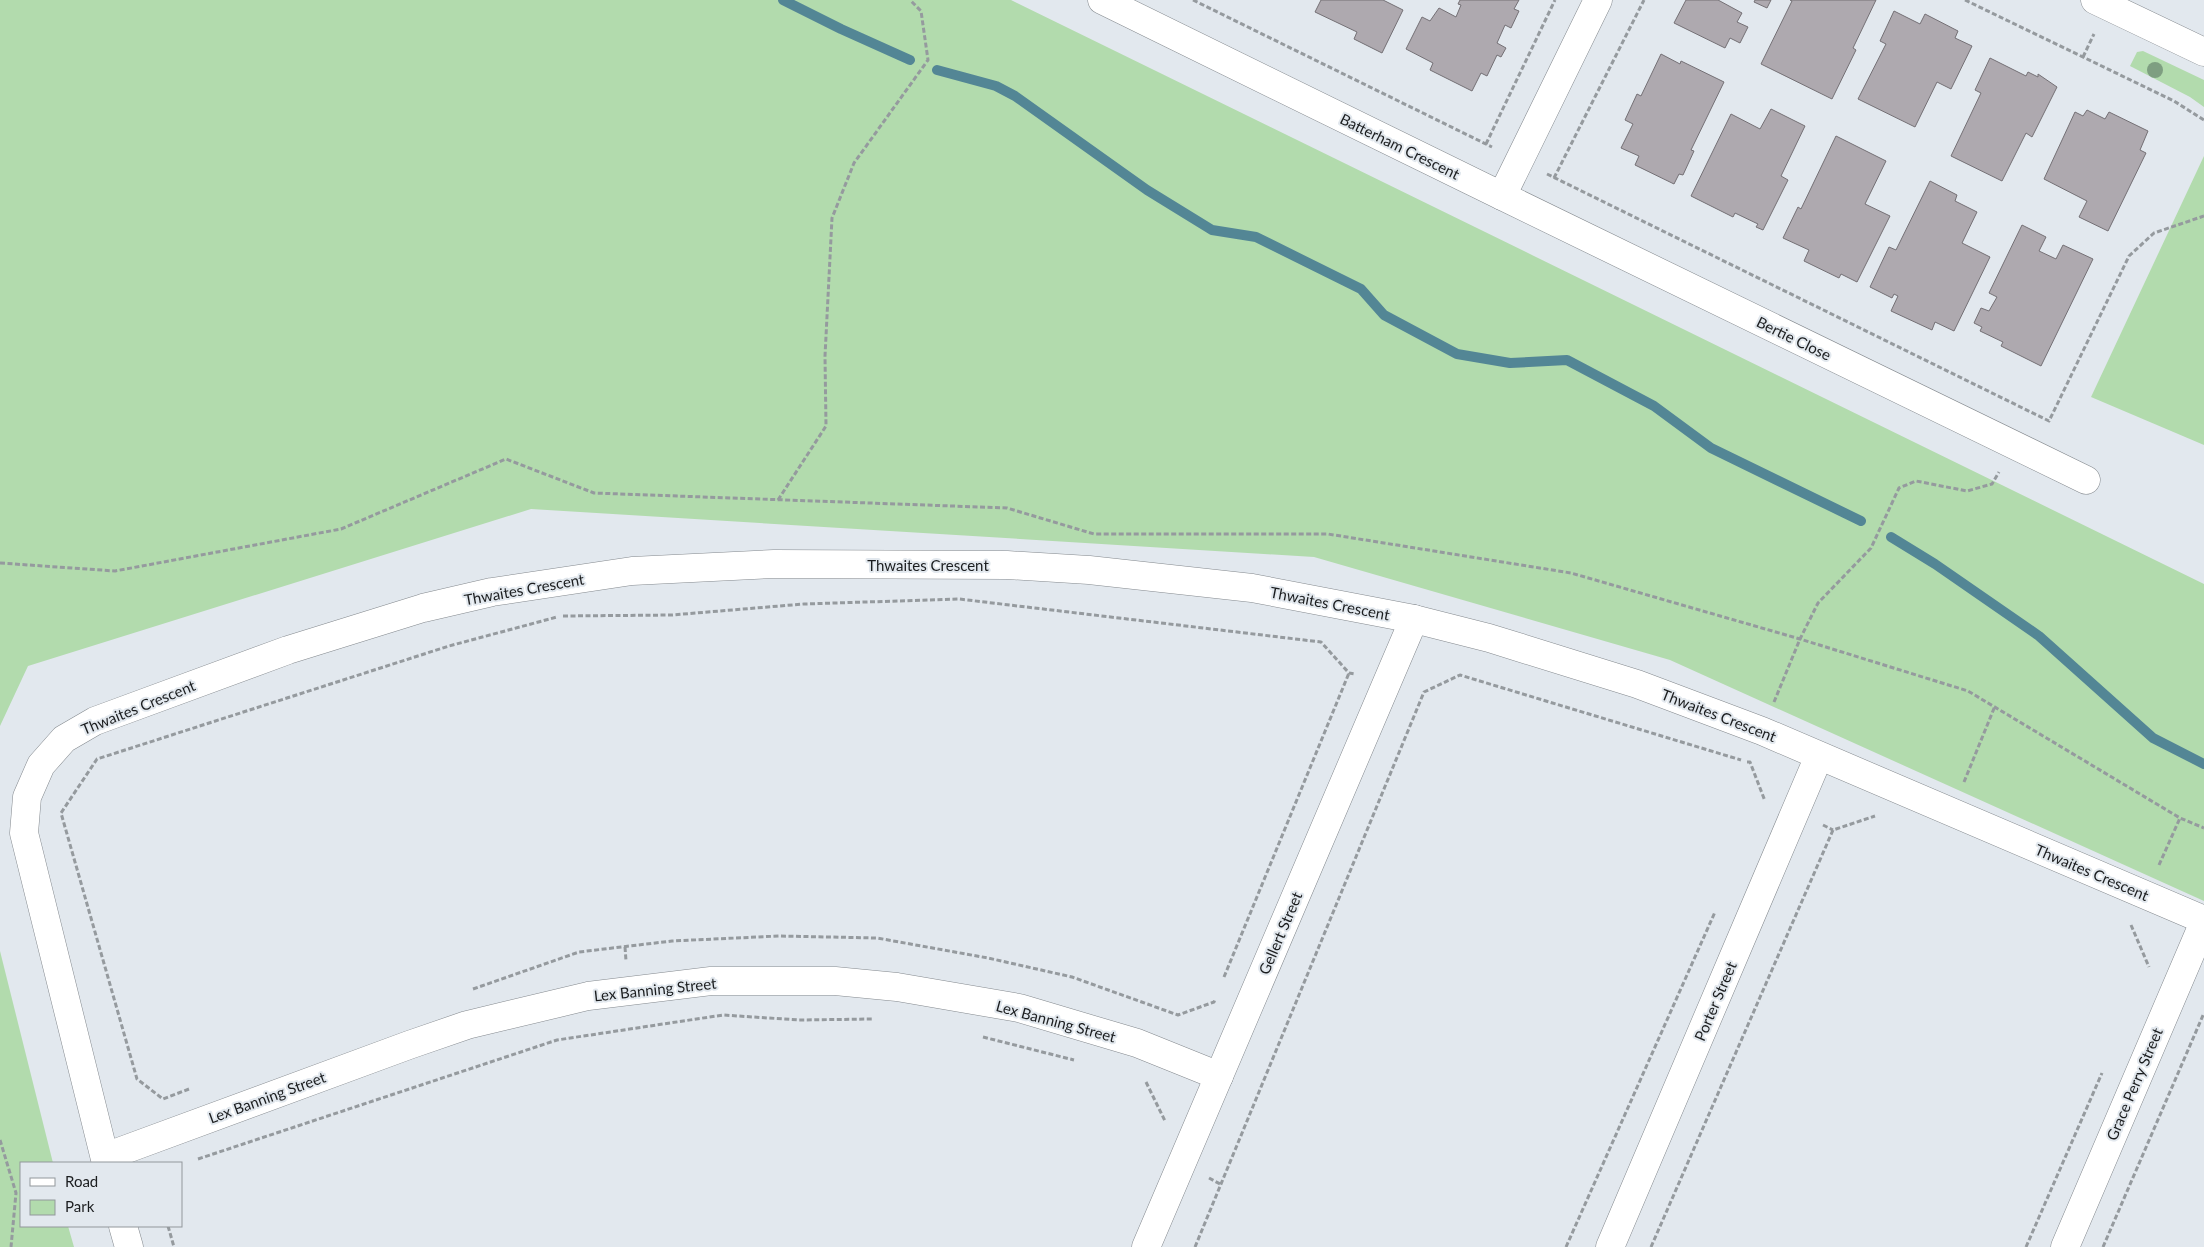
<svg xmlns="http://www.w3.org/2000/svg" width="2204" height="1247" viewBox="0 0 2204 1247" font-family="Lato,sans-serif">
	<rect width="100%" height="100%" fill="#e2e8ee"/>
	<g fill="#b2dbad">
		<polygon points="0,0 1011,0 2204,584 2204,901 1670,660 1314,557 531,509 28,666 0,726"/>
		<polygon points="2143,51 2204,80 2204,107 2190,97 2130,66 2137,52"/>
		<polygon points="2204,156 2204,445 2091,397"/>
		<polygon points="0,951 53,1163 21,1163 21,1226 68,1226 74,1247 0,1247"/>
	</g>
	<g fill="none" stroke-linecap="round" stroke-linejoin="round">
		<g stroke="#538695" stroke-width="10">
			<polyline points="783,0 841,29 910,60"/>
			<polyline points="937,70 996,86 1015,96 1147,190 1212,230 1256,237 1361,289 1384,315 1457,354 1510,363 1567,360 1654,406 1711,448 1861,521"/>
			<polyline points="1891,537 1935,564 2039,636 2153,738 2204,764"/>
		</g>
	</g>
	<g fill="#aea9af" stroke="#747075">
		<polygon points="1321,0 1383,0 1403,10 1382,53 1354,39 1357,32 1315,12"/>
		<polygon points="1460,0 1519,0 1514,9 1519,11 1511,28 1505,25 1497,43 1506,48 1501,57 1497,55 1487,76 1481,73 1472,91 1430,70 1433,63 1406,49 1422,17 1430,21 1439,8 1456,17 1461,5 1458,4"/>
		<polygon points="1686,0 1718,0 1742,13 1737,22 1748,27 1740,43 1730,38 1725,48 1674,23"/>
		<polygon points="1755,0 1771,0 1767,8 1754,2"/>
		<polygon points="1790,0 1876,0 1853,48 1856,50 1832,99 1761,64 1792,1"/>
		<polygon points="1894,11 1920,24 1925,14 1958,31 1955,38 1972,46 1951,89 1937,82 1915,127 1858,99 1886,44 1880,41"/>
		<polygon points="1661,54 1680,64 1681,61 1724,82 1691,150 1694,151 1683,175 1679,174 1674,184 1635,165 1639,156 1621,148 1633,124 1625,120 1637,94 1641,96"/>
		<polygon points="1990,58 2026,76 2028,72 2038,77 2038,74 2057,87 2032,137 2026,133 2002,181 1951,156 1981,93 1975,90"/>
		<polygon points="1771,109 1805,126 1781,176 1788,180 1763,230 1756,227 1758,224 1735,213 1733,217 1691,196 1731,114 1760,129"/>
		<polygon points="2087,110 2105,119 2109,112 2148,131 2140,150 2146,153 2108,231 2079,217 2087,201 2044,179 2075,112 2083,116"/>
		<polygon points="1836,136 1886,161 1865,204 1890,216 1857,282 1841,274 1839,278 1804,261 1809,250 1783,238 1798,207 1801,209"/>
		<polygon points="1930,181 1957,195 1955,201 1977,212 1962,243 1990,257 1954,331 1935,322 1932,330 1891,311 1898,296 1894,294 1892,298 1870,287 1889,247 1896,250"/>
		<polygon points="2022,225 2046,237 2039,251 2056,259 2063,245 2093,259 2041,366 2001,346 2003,342 1980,331 1982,327 1974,323 1981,308 1989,311 1997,297 1989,293"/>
	</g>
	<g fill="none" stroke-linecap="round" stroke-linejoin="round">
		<defs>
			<g id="street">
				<polyline points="1102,0 1502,196 1598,0"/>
				<polyline points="1502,196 2086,480"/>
				<polyline points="105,1157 409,1045 467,1025 588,996 711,981 835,981 897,987 1019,1008 1137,1043 1219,1076"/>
				<polyline points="106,1163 24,833 27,797 41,765 64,739 95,721 288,650 423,608 492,592 632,571 774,564 1007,565 1089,570 1252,588 1414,619 1489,638 1637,684 1762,731 2204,920"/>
				<polyline points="123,1226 129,1247"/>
				<polyline points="1146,1247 1414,619"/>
				<polyline points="1610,1247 1819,756"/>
				<polyline points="2065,1247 2204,922"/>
			</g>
			<polyline id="secondary" points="2095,0 2204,52"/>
		</defs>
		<use href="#street" stroke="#84898e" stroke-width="29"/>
		<use href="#secondary" stroke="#84898e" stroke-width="29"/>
		<g stroke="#959a9e" stroke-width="3" stroke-dasharray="5 2.5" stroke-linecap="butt">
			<polyline points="1193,0 1492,147"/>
			<polyline points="1965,0 2174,101 2204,120"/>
			<polyline points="2083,57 2094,34"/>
			<polyline points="1486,144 1555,0"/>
			<polyline points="1547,174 2049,421 2129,256 2154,233 2204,216"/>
			<polyline points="1554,178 1644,0"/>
			<polyline points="778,500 826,426 825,356 832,218 854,163 928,60 921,11 910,0"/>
			<polyline points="0,563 115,571 341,529 506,459 594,493 1007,508 1094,534 1328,534 1571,573 1800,639 1968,691 2180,818 2204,828"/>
			<polyline points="563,616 672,615 804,604 959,599 1321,642 1349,673 1356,674"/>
			<polyline points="1774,702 1800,639 1818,603 1871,548 1899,488 1916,481 1967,491 1992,484 1999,472"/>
			<polyline points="1747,762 1750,762 1765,801"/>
			<polyline points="1964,782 1995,706"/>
			<polyline points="1823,825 1833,830"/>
			<polyline points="2159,865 2180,818"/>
			<polyline points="2131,925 2149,967"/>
			<polyline points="625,947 626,961"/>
			<polyline points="1224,977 1349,673"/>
			<polyline points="473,989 579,952 672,941 779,936 877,938 988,958 1072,977 1178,1015 1214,1002 1215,999"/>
			<polyline points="983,1037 1074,1060"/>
			<polyline points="1146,1082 1165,1121"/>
			<polyline points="189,1089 163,1099 137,1079 61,813 97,759 449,646 557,617"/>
			<polyline points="0,1140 16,1193 11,1247"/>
			<polyline points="198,1159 557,1040 723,1015 799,1020 873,1019"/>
			<polyline points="1209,1178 1222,1185"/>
			<polyline points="168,1226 174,1247"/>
			<polyline points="1195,1247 1424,692 1460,675 1741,760"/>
			<polyline points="1566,1247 1715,912"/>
			<polyline points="1651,1247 1833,830 1875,816"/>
			<polyline points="2026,1247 2102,1073"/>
			<polyline points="2103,1247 2204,1013"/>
		</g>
		<use href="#street" stroke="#fff" stroke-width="28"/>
		<use href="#secondary" stroke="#fff" stroke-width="28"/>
	</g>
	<circle fill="#7e9e81" cx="2155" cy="70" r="8"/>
	<g text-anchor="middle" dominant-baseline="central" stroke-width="4" stroke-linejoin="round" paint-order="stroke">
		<g font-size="15" fill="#1b1d1f" stroke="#e2e8ee">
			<text transform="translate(1400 146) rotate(26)">Batterham Crescent</text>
			<text transform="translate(1794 338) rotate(26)">Bertie Close</text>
			<text x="928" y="565">Thwaites Crescent</text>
			<text transform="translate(524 589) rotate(-10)">Thwaites Crescent</text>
			<text transform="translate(1330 603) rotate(11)">Thwaites Crescent</text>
			<text transform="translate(138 707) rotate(-22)">Thwaites Crescent</text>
			<text transform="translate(1719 715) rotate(21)">Thwaites Crescent</text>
			<text transform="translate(2092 872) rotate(23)">Thwaites Crescent</text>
			<text transform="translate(1280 933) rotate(-67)">Gellert Street</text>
			<text transform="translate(655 989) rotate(-6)">Lex Banning Street</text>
			<text transform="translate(1715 1001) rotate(-67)">Porter Street</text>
			<text transform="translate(1056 1021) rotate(15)">Lex Banning Street</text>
			<text transform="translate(2134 1084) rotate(-67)">Grace Perry Street</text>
			<text transform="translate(267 1097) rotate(-20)">Lex Banning Street</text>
		</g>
	</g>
	<rect x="20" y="1162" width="162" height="65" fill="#e2e8ee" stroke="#92979b"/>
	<rect x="30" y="1178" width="25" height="8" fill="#ffffff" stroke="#92979b"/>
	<text x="65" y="1187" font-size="15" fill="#1b1d1f">Road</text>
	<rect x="30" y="1200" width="25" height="15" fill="#b2dbad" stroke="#92979b"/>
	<text x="65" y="1212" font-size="15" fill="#1b1d1f">Park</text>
</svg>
